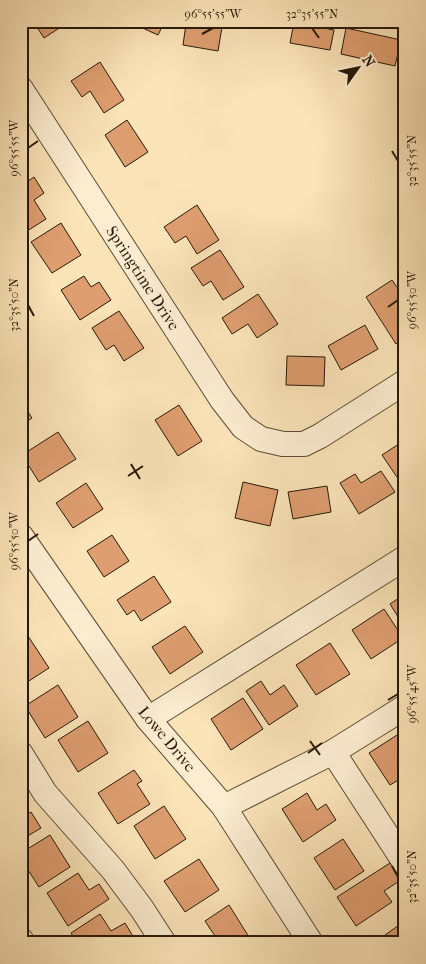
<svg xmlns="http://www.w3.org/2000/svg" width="426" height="964" viewBox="0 0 426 964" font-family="'IM FELL French Canon',serif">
	<rect width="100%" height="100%" fill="#fbe4b8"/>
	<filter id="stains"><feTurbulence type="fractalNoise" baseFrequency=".004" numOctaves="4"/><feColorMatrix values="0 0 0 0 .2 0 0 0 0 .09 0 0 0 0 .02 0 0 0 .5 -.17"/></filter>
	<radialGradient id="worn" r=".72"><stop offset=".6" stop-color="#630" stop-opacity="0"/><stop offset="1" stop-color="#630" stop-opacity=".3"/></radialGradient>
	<g fill="#df9e70" stroke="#261909">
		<polygon points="33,21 62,21 64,25 44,38"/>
		<polygon points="127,21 165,21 158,35"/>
		<polygon points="203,21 223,21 218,51 183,45 186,24 202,27"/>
		<polygon points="294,22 334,30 330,50 290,43"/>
		<polygon points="346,28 401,40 395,66 341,54"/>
		<polygon points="100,62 124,100 104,113 90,91 82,97 71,81"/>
		<polygon points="127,120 148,152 125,167 105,135"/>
		<polygon points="34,177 44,193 34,200 46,219 24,233 21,229 21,186"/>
		<polygon points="197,205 219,240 197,254 186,236 175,243 164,227"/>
		<polygon points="61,223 81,255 52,273 31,242"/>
		<polygon points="220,250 244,287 223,300 211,281 203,286 191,268"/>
		<polygon points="84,276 91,287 99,282 111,300 80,320 61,290"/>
		<polygon points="392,280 405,299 405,320 403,321 405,323 405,338 396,344 366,297"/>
		<polygon points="258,294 278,324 257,338 248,324 232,334 222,318"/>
		<polygon points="119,311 144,348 124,361 114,345 106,350 92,328"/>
		<polygon points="365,325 378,349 341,370 328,346"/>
		<polygon points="287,356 325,357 324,386 286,385"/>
		<polygon points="21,401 32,418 21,425"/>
		<polygon points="179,405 202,441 178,456 155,420"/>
		<polygon points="58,432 76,459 39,482 22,455"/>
		<polygon points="405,440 405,476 399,480 382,455"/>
		<polygon points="381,471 395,492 359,514 340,483 355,474 361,483"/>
		<polygon points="243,482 278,490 270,526 235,518"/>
		<polygon points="86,483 103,509 73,528 56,503"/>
		<polygon points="327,486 331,512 293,519 288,492"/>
		<polygon points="112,535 129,561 104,577 87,551"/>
		<polygon points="154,576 171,602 141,621 134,610 127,615 117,600"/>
		<polygon points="405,594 405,628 390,604"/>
		<polygon points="384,609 403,638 371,659 352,630"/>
		<polygon points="185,626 203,652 170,674 152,647"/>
		<polygon points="28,636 49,668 21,686 21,640"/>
		<polygon points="330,643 350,674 316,695 296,665"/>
		<polygon points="261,681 270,695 284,685 298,706 269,725 246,691"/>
		<polygon points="58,685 78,717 45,738 25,706"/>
		<polygon points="243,698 263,729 231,750 211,719"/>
		<polygon points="88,721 108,753 78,772 58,740"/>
		<polygon points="405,730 405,776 390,785 369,753"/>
		<polygon points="134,770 142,781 137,784 150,804 118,824 98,793"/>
		<polygon points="307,793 317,810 326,804 336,820 303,842 282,809"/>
		<polygon points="164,806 186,839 155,859 134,826"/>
		<polygon points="31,812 41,828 21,840 21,818"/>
		<polygon points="50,835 70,867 39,887 21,859 21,853"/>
		<polygon points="343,839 364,871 335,890 314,858"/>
		<polygon points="199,859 219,890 185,912 164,881"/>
		<polygon points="390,863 401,880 384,891 392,902 356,926 337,897"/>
		<polygon points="78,873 89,890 99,884 109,899 68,926 47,893"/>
		<polygon points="229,905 249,937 240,943 207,943 215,936 205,921"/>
		<polygon points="100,914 111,931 125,923 134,938 126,943 77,943 71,933"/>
		<polygon points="399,925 405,933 405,943 374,943"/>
	</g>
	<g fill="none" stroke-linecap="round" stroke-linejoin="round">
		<defs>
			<g id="minor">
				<polyline points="21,89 222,400 243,427 261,439 283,444 304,444 320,436 405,382"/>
				<polyline points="21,536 148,719 224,807 311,943"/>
				<polyline points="148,719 405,558"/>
				<polyline points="333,752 405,863"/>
				<polyline points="21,754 45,793 113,870 142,909 164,943"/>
				<polyline points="224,807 333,752 405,707"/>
				<polyline points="21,940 23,943"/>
			</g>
		</defs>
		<use href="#minor" stroke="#5b4c35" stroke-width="26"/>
		<use href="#minor" stroke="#fcedd1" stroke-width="24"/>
	</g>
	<path fill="none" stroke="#261909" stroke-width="2" d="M312,28L319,38M202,34L213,28M28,148L38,141M392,151L398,161M28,305L34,316M388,307L398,300M131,464L140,479M128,476L143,466M28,541L38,534M388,700L398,694M310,741L320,755M308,753L322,743M392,866L398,877"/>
	<g text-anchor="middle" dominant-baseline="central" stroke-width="5" stroke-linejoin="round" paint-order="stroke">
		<g font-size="16" fill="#261909" stroke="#fcedd1">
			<text transform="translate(143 278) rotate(57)">Springtime Drive</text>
			<text transform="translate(167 739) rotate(50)">Lowe Drive</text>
		</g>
	</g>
	<rect width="426" height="964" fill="none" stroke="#fbe4b8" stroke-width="55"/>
	<g transform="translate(358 68) rotate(57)" stroke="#fcedd1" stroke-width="4" paint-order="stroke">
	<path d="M0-4L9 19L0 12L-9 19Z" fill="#261909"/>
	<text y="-8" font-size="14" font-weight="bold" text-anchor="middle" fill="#261909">N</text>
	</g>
	<rect x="28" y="28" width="370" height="908" fill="none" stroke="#261909" stroke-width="2"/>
	<g font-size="12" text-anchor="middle" fill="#261909">
		<text x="213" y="18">96°55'55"W</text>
		<text x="312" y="18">32°35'55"N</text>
		<text transform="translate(14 148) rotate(-90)" y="4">96°55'55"W</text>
		<text transform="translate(412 161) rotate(-90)" y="4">32°35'55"N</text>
		<text transform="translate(412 300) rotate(-90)" y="4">96°55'50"W</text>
		<text transform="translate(14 305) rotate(-90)" y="4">32°35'50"N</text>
		<text transform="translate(14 541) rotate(-90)" y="4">96°55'50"W</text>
		<text transform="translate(412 694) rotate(-90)" y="4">96°55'45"W</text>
		<text transform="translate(412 877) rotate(-90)" y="4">32°35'50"N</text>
	</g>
	<rect width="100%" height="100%" filter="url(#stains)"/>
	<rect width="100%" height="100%" fill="url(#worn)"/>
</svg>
